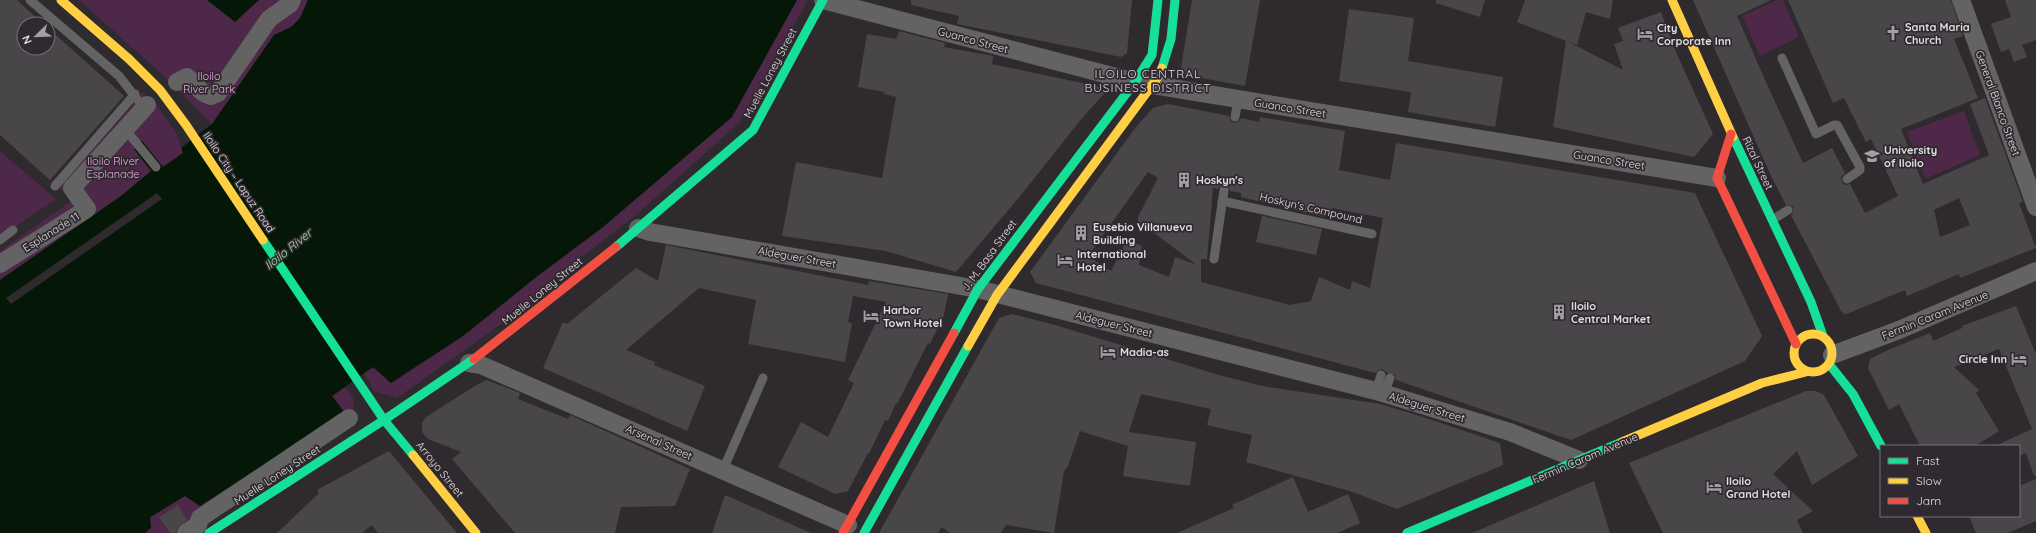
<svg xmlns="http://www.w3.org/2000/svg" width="2036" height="533" viewBox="0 0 2036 533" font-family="Quicksand,sans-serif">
	<rect width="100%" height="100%" fill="#2f2a2e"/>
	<g fill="#4d2849">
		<polygon points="79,0 308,0 300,18 291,27 274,35 212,124 163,75"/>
		<polygon points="797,0 808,0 740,122 636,215 543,287 532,302 397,398 374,391 364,373 373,367 391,383 463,336 535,278 603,227 732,117"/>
		<polygon points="1777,0 1783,0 1799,37 1760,56 1742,16"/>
		<polygon points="142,92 155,103 176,132 183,153 163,167 143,142 152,171 121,196 0,280 0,251 70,202 66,193 59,188 136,101"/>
		<polygon points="1964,111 1980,155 1925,179 1907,132"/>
		<polygon points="0,151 56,199 0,237"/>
		<polygon points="345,387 353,396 354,425 207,521 199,533 126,533 185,496 345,413 332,396"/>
	</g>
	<g fill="#051707">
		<polygon points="207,0 259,0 235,22"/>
		<polygon points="308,0 797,0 732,117 603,227 535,278 463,336 391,383 373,367 332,396 345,413 200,506 185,496 150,517 151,528 145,533 0,533 0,280 121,196 151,171 134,149 142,141 163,167 183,153 181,148 212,124 274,35 291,27 300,18"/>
	</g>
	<polygon fill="#2f2a2e" points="157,193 162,199 11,304 6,298"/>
	<g fill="#494649" fill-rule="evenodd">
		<polygon points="0,0 17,0 43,24 24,24 24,48 48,48 48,28 124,96 50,180 0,135"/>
		<polygon points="911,0 1132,0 1127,53 1121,57 957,24 959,16 911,5"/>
		<polygon points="1192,0 1260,0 1245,86 1180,74"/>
		<polygon points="1436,0 1485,0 1480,17 1436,3"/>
		<polygon points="1525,0 1613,0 1610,19 1586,12 1577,45 1567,41 1623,70 1614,44 1623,41 1618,28 1661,12 1676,52 1713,134 1694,157 1553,127 1566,41 1517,22"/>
		<path d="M1693,0H1771L1737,16L1766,82L1803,163L1832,148L1845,173L1841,177L1842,182L1845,185L1850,184L1865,213L1898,196L1871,139L1866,142L1844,98L1833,103L1788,0H1951L1963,36L1954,39L1978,98L1901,129L1923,184L1989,155L1970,104L1985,98L2023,202L2019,203L2036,248L1960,278L1959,274L1907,296L1905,290L1849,313L1845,314L1841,311L1791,215L1793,212V207L1790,205H1786L1772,178ZM1959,198L1970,225L1940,237L1934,210Z"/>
		<polygon points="2005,0 2036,0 2036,40 2022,45 2027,57 2014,62 2009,49 2001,52 1991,24 2011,17"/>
		<polygon points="1349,9 1414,18 1408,61 1503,77 1495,127 1408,112 1411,92 1339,81"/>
		<polygon points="899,31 945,43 944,47 993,56 992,64 1101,87 1104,94 1083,117 1021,195 956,272 886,251 782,236 796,162 882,178 896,97 884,94 884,92 858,87 867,34 896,39"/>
		<path d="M1168,104L1229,116L1231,121L1234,123L1239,121L1241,118L1259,122L1260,117L1345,131L1339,170L1390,180L1396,143L1695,193L1762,336L1745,361L1571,440L1396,380L1394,374L1387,373L1382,369L1375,373L1036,283L1030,272L1136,127L1153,108ZM1148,172L1158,178L1138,217V221L1197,265L1175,257L1169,277L1139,265L1142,246L1127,240L1111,271L1088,256ZM1225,184L1229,187L1230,191L1241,193V197L1324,217L1326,210L1331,211L1332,208L1383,218L1370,288L1352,281L1350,290L1319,277L1311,301L1290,305L1201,282V259H1207L1213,188L1218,189L1221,185Z"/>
		<polygon points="1262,216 1322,229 1316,255 1256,242"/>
		<polygon points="666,245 868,285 869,281 948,294 944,315 930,344 928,343 897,404 896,403 888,421 885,420 869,454 868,453 848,491 835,494 778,467 801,422 828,437 854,383 848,380 886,302 853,296 848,322 852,323 845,362 748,344 756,300 699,288 626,350 655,362 654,365 705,386 687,431 543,368 563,322 567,324 636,268 658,281"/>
		<polygon points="2016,306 2036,354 2036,476 2034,476 2026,453 2019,456 2019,446 1995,446 2032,429 1999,349 1954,367 1979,390 1976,393 1999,431 1975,446 1920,446 1899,404 1889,410 1868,368 1870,359 1888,350 1930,333 1933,341 1962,328 1962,326"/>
		<polygon points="1012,314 1055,325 1219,375 1262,386 1380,404 1423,417 1500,443 1503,465 1397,509 1353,492 1246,462 1252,435 1207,425 1211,409 1141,394 1129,432 1196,442 1190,486 1123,476 1128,446 1080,431 1068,466 1064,471 1054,533 1006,525 1001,533 950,533 942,527 938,533 879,533 999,318"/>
		<polygon points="487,380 520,393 518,399 568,419 570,415 690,469 675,506 621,507 615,533 515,533 452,459 461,452 428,439 422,432 422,423 426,417 478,384"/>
		<polygon points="1806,391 1816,391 1824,395 1858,456 1812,485 1797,451 1773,474 1813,511 1797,520 1803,533 1663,533 1629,463"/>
		<polygon points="389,451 457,533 378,533 372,525 362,533 277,533 319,493 317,490"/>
		<polygon points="1293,477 1308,512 1348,494 1360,523 1337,533 1177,533 1234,508 1232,505"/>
		<polygon points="2036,479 2036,521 2008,533 1976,533 1969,516 2019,516 2019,486"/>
		<polygon points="1594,481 1610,533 1472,533 1545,502"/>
		<polygon points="725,495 811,533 712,533"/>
		<polygon points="178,505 187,520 177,528 176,533 170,533 159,517"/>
	</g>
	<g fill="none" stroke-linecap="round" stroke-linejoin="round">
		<g stroke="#636363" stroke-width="9">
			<polyline points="30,0 119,76 144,108"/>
			<polyline points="1782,58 1816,134 1834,125 1837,125 1860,167 1860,170 1847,179"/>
			<polyline points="1235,117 1238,100"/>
			<polyline points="125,129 156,167"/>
			<polyline points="55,186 135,94"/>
			<polyline points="1222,201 1372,234"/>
			<polyline points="1777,217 1788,210"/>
			<polyline points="0,240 13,230"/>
			<polyline points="1214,259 1224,190"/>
			<polyline points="1376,391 1381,375"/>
			<polyline points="1384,393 1390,378"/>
			<polyline points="723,470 763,378"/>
		</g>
		<g stroke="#636363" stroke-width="18">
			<polyline points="823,0 1135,82 1717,178"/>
			<polyline points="1961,0 2036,207"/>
			<path d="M177,82L187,77C198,84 197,92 211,96L218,93L269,19L290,4L292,0"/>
			<polyline points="638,228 650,232 978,289 1376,391 1510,432 1579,460"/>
			<polyline points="0,264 87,209 72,188 147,105"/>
			<polyline points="1832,355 1899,330 2036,271"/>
			<polyline points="469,363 481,365 848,525"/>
			<polyline points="186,533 198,525 200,518 349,418"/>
		</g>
		<g stroke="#16e098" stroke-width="9">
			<polyline points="1162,68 1171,39 1175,0"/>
			<polyline points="1733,137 1811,302 1823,336"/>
			<polyline points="263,240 384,420 413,455"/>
			<polyline points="616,247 753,130 823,0"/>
			<polyline points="954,333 978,289 1135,82 1152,55 1158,0"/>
			<polyline points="1829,364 1853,394 1881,446"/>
			<polyline points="209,533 384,420 474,359"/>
			<polyline points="864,533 968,346"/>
			<polyline points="1407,533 1622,442"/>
		</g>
		<g stroke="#ffcf43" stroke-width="9">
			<polyline points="61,0 129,59 160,90 186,125 263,240"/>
			<polyline points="1672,0 1733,137"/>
			<circle cx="1813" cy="353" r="19"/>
			<polyline points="968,346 997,295 1158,77 1162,68"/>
			<polyline points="1622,442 1762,383 1806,372"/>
			<polyline points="413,455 476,533"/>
			<polyline points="1917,516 1926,533"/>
		</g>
		<g stroke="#f24e42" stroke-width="9">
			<polyline points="1731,134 1717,178 1796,344"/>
			<polyline points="474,359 616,247"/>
			<polyline points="843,533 954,333"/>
		</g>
	</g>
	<defs>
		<symbol id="church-bare" viewBox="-9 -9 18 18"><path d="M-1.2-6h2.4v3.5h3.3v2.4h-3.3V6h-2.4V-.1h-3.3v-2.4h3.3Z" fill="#a29ea1" stroke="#30292f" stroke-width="2.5" paint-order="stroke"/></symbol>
		<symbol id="hotel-bare" viewBox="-9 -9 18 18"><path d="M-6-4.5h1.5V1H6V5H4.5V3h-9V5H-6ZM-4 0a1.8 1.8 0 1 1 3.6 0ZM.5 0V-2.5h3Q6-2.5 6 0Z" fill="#a29ea1" stroke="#30292f" stroke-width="2.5" paint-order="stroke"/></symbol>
		<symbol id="university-bare" viewBox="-9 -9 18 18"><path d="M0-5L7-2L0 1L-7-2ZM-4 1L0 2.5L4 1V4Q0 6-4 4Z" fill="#a29ea1" stroke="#30292f" stroke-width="2.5" paint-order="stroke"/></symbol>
		<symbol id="building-bare" viewBox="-9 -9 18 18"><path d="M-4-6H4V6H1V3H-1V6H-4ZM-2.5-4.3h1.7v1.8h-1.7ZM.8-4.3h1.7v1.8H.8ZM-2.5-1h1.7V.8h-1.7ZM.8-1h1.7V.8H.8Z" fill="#a29ea1" stroke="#30292f" stroke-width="2.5" paint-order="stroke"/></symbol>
	</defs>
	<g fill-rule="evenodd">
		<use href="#church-bare" x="1882" y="22" width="22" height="22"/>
		<use href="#hotel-bare" x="1634" y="23" width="22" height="22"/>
		<use href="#university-bare" x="1861" y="145" width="22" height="22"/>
		<use href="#building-bare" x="1173" y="169" width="22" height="22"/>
		<use href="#building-bare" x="1070" y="222" width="22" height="22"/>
		<use href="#hotel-bare" x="1054" y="249" width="22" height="22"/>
		<use href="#building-bare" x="1548" y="301" width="22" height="22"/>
		<use href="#hotel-bare" x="860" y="305" width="22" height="22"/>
		<use href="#hotel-bare" x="1097" y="341" width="22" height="22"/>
		<use href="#hotel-bare" x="2008" y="348" width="22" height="22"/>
		<use href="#hotel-bare" x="1703" y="476" width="22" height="22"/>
	</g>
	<g text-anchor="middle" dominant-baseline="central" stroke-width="3.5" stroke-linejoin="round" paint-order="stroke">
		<g font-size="11" font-weight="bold" fill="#e0dcdf" stroke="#30292f" text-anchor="start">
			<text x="1905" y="27">Santa Maria<tspan x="1905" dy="13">Church</tspan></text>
			<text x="1657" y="28">City<tspan x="1657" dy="13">Corporate Inn</tspan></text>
			<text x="1884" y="150">University<tspan x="1884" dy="13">of Iloilo</tspan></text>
			<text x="1196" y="180">Hoskyn's</text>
			<text x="1093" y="227">Eusebio Villanueva<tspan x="1093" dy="13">Building</tspan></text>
			<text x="1077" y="254">International<tspan x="1077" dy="13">Hotel</tspan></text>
			<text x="1571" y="306">Iloilo<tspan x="1571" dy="13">Central Market</tspan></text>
			<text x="883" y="310">Harbor<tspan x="883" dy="13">Town Hotel</tspan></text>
			<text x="1120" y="352">Madia-as</text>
			<text x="2007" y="359" text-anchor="end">Circle Inn</text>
			<text x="1726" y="481">Iloilo<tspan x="1726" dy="13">Grand Hotel</tspan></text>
		</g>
		<g font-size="11" fill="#e0dcdf" stroke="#30292f">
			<text transform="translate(973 40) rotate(15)">Guanco Street</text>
			<text transform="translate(770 73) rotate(-62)">Muelle Loney Street</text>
			<text transform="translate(1998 103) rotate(70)">General Blanco Street</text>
			<text transform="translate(1290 108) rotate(9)">Guanco Street</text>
			<text transform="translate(1609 160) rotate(9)">Guanco Street</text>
			<text transform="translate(1758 163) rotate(65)">Rizal Street</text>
			<text transform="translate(239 182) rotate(56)">Iloilo City – Lapuz Road</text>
			<text transform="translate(1311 208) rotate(13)">Hoskyn's Compound</text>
			<text transform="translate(51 232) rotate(-32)">Esplanade 11</text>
			<text transform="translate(989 255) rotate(-54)">J. M. Basa Street</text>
			<text transform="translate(797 257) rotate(10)">Aldeguer Street</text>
			<text transform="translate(542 291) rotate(-39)">Muelle Loney Street</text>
			<text transform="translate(1935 315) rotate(-22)">Fermin Caram Avenue</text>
			<text transform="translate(1114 324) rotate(14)">Aldeguer Street</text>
			<text transform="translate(1427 407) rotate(17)">Aldeguer Street</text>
			<text transform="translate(659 442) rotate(24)">Arsenal Street</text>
			<text transform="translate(1585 458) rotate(-23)">Fermin Caram Avenue</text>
			<text transform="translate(440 469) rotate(51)">Arroyo Street</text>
			<text transform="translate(277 475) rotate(-33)">Muelle Loney Street</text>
		</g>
		<g font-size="11" fill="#eea8e5" stroke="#30292f">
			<text x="209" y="76">Iloilo<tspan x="209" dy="13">River Park</tspan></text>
			<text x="113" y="161">Iloilo River<tspan x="113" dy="13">Esplanade</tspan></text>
		</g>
		<g font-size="12" letter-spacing="1" fill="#ded5dd" stroke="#30292f">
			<text x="1148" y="73">ILOILO CENTRAL<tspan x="1148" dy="14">BUSINESS DISTRICT</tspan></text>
		</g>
		<g font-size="12" font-style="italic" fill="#9be1a0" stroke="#30292f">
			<text transform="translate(288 249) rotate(-39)">Iloilo River</text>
		</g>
	</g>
	<rect x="1880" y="445" width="140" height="72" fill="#30292f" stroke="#767175"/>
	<rect x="1888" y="458" width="20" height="6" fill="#16e098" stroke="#767175"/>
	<text x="1916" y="465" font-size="12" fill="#e0dcdf">Fast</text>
	<rect x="1888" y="478" width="20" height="6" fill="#ffcf43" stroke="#767175"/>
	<text x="1916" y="485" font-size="12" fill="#e0dcdf">Slow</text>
	<rect x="1888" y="498" width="20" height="6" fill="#f24e42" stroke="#767175"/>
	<text x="1916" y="505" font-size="12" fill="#e0dcdf">Jam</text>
	<g transform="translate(36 36) rotate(247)"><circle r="19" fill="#30292f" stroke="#767175"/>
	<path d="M0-3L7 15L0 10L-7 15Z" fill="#a29ea1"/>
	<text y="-6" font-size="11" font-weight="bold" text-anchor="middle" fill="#e0dcdf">N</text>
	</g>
</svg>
